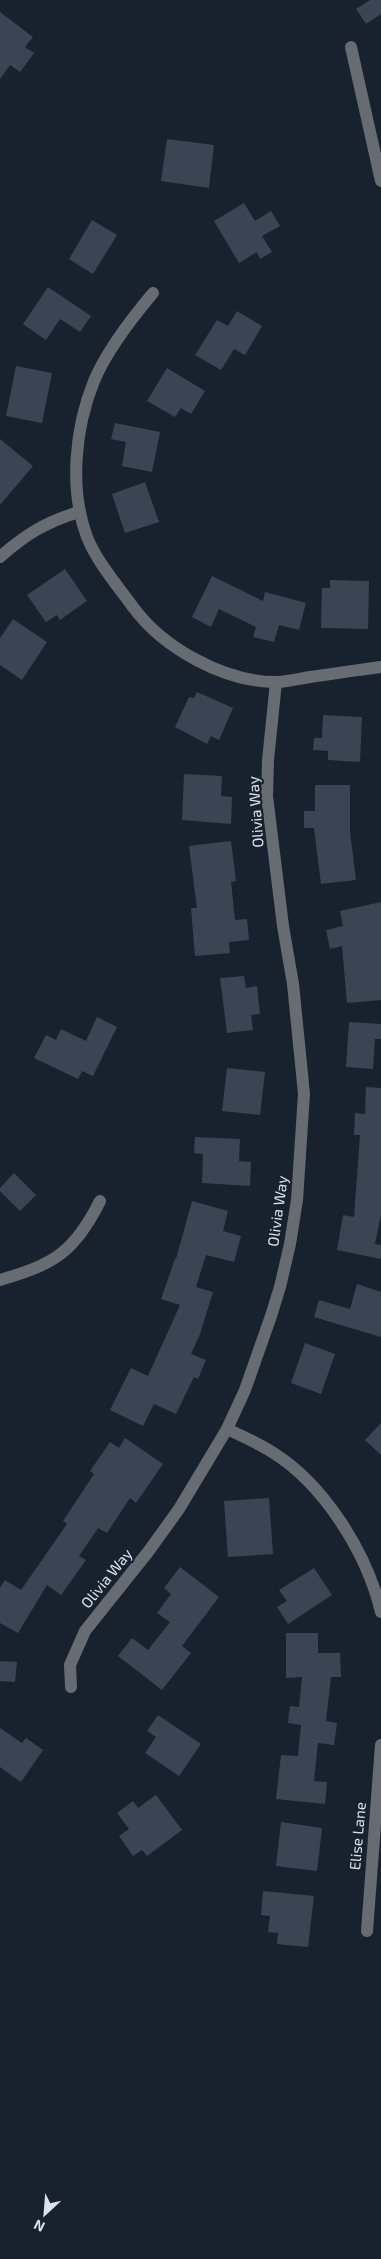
<svg xmlns="http://www.w3.org/2000/svg" width="381" height="2259" viewBox="0 0 381 2259" font-family="'Exo 2',sans-serif">
	<rect width="100%" height="100%" fill="#18222e"/>
	<g fill="#3a4553">
		<polygon points="370,0 381,0 381,14 366,24 356,9"/>
		<polygon points="0,12 33,37 25,47 34,53 20,72 10,65 0,79"/>
		<polygon points="167,139 214,145 209,188 161,181"/>
		<polygon points="244,203 255,221 271,211 280,226 262,236 272,252 260,259 257,252 239,263 214,221"/>
		<polygon points="92,220 117,235 93,274 69,259"/>
		<polygon points="48,287 91,316 80,332 60,319 46,340 23,324"/>
		<polygon points="237,311 262,326 245,355 234,349 221,370 195,355 217,320 228,326"/>
		<polygon points="16,366 52,373 42,423 6,416"/>
		<polygon points="167,368 205,391 191,414 181,408 175,417 147,401"/>
		<polygon points="115,423 160,432 152,472 122,466 126,442 111,439"/>
		<polygon points="0,439 33,466 0,505"/>
		<polygon points="145,482 159,522 125,533 112,494"/>
		<polygon points="65,569 87,601 60,620 57,615 46,622 27,595"/>
		<polygon points="212,576 263,601 265,592 306,603 299,630 279,625 274,642 253,637 256,627 219,609 211,627 192,617"/>
		<polygon points="330,580 369,581 368,629 321,628 322,588 330,588"/>
		<polygon points="13,619 47,642 22,680 0,665 0,638"/>
		<polygon points="197,692 233,708 219,740 211,736 207,744 175,727 189,697 194,698"/>
		<polygon points="323,715 362,717 360,762 328,760 328,751 313,750 314,738 322,738"/>
		<polygon points="184,774 222,776 221,796 232,797 231,824 182,820"/>
		<polygon points="315,785 350,785 350,832 356,880 321,884 314,828 304,828 304,811 315,811"/>
		<polygon points="231,841 236,881 231,882 235,920 247,919 249,940 229,942 230,953 195,956 191,908 197,908 189,846"/>
		<polygon points="381,902 381,1000 347,1003 342,946 330,949 326,930 343,926 340,911"/>
		<polygon points="244,976 246,988 257,986 260,1014 251,1015 253,1030 227,1033 220,978"/>
		<polygon points="97,1017 117,1027 93,1076 82,1071 78,1079 34,1058 46,1035 56,1040 61,1029 86,1041"/>
		<polygon points="349,1022 381,1024 381,1039 375,1039 373,1069 346,1067"/>
		<polygon points="227,1068 265,1072 260,1115 222,1111"/>
		<polygon points="366,1087 381,1088 381,1215 375,1244 381,1245 381,1259 337,1250 343,1215 354,1217 360,1135 354,1135 355,1113 365,1114"/>
		<polygon points="195,1137 240,1139 239,1161 251,1162 250,1186 202,1183 203,1154 194,1153"/>
		<polygon points="14,1173 36,1195 20,1211 0,1191 0,1188"/>
		<polygon points="192,1201 228,1211 223,1231 241,1236 234,1262 206,1255 196,1287 213,1292 200,1334 191,1354 206,1360 198,1379 194,1377 176,1414 154,1404 143,1426 110,1410 131,1368 148,1376 180,1305 161,1299 175,1259 176,1259"/>
		<polygon points="357,1284 381,1292 381,1337 314,1317 319,1300 350,1309"/>
		<polygon points="305,1343 335,1354 321,1394 291,1383"/>
		<polygon points="381,1423 381,1455 365,1440"/>
		<polygon points="125,1438 163,1464 136,1503 130,1498 107,1533 98,1528 79,1556 86,1560 61,1595 47,1585 18,1633 0,1623 0,1588 5,1580 21,1590 67,1524 63,1521 94,1474 90,1471 110,1442 119,1448"/>
		<polygon points="269,1498 273,1554 228,1557 224,1501"/>
		<polygon points="180,1567 219,1597 182,1646 191,1653 162,1690 118,1656 132,1638 148,1650 170,1622 157,1613 171,1594 164,1588"/>
		<polygon points="314,1568 332,1595 288,1624 277,1607 287,1601 279,1590"/>
		<polygon points="286,1633 318,1633 318,1653 340,1653 341,1677 331,1677 326,1721 337,1723 334,1745 318,1743 314,1781 327,1782 325,1804 276,1799 281,1755 298,1756 301,1725 288,1723 290,1706 299,1707 302,1677 286,1678"/>
		<polygon points="0,1661 17,1662 15,1682 0,1681"/>
		<polygon points="158,1715 201,1744 179,1776 145,1753 156,1737 147,1731"/>
		<polygon points="0,1728 22,1743 26,1738 43,1750 21,1782 0,1767"/>
		<polygon points="156,1795 182,1830 147,1856 142,1850 133,1856 119,1836 129,1829 117,1813 133,1801 138,1808"/>
		<polygon points="281,1822 322,1828 317,1871 276,1866"/>
		<polygon points="263,1891 314,1896 308,1947 277,1944 278,1933 268,1932 270,1916 261,1915"/>
	</g>
	<g fill="none" stroke-linecap="round" stroke-linejoin="round">
		<g stroke="#676c73" stroke-width="12">
			<polyline points="351,47 381,181"/>
			<path d="M153,293C132,318 107,350 94,381C75,428 69,489 87,537C97,562 117,585 133,607C163,648 224,682 276,682C287,682 299,679 310,677C333,674 357,670 381,667"/>
			<path d="M0,557C26,534 46,522 79,512"/>
			<path d="M0,1280C54,1264 74,1253 100,1201"/>
			<path d="M227,1429C242,1436 258,1443 272,1452C324,1484 367,1553 381,1612"/>
			<polyline points="71,1687 70,1665 85,1631 148,1552 179,1509 227,1429 245,1390 271,1316 280,1287 290,1244 297,1200 304,1094 293,984 283,926 267,796 268,760 276,682"/>
			<polyline points="367,1931 381,1745"/>
		</g>
	</g>
	<g text-anchor="middle" dominant-baseline="central" stroke-width="4.5" stroke-linejoin="round" paint-order="stroke">
		<g font-size="15" fill="#dbe2ea" stroke="#18222e">
			<text transform="translate(255 812) rotate(-94)">Olivia Way</text>
			<text transform="translate(277 1211) rotate(-82)">Olivia Way</text>
			<text transform="translate(106 1578) rotate(-51)">Olivia Way</text>
			<text transform="translate(357 1836) rotate(-85)">Elise Lane</text>
		</g>
	</g>
	<g transform="translate(45 2214) rotate(206)" stroke="#18222e" stroke-width="4" paint-order="stroke">
	<path d="M0-4L9 19L0 12L-9 19Z" fill="#dbe2ea"/>
	<text y="-8" font-size="14" font-weight="bold" text-anchor="middle" fill="#dbe2ea">N</text>
	</g>
</svg>
